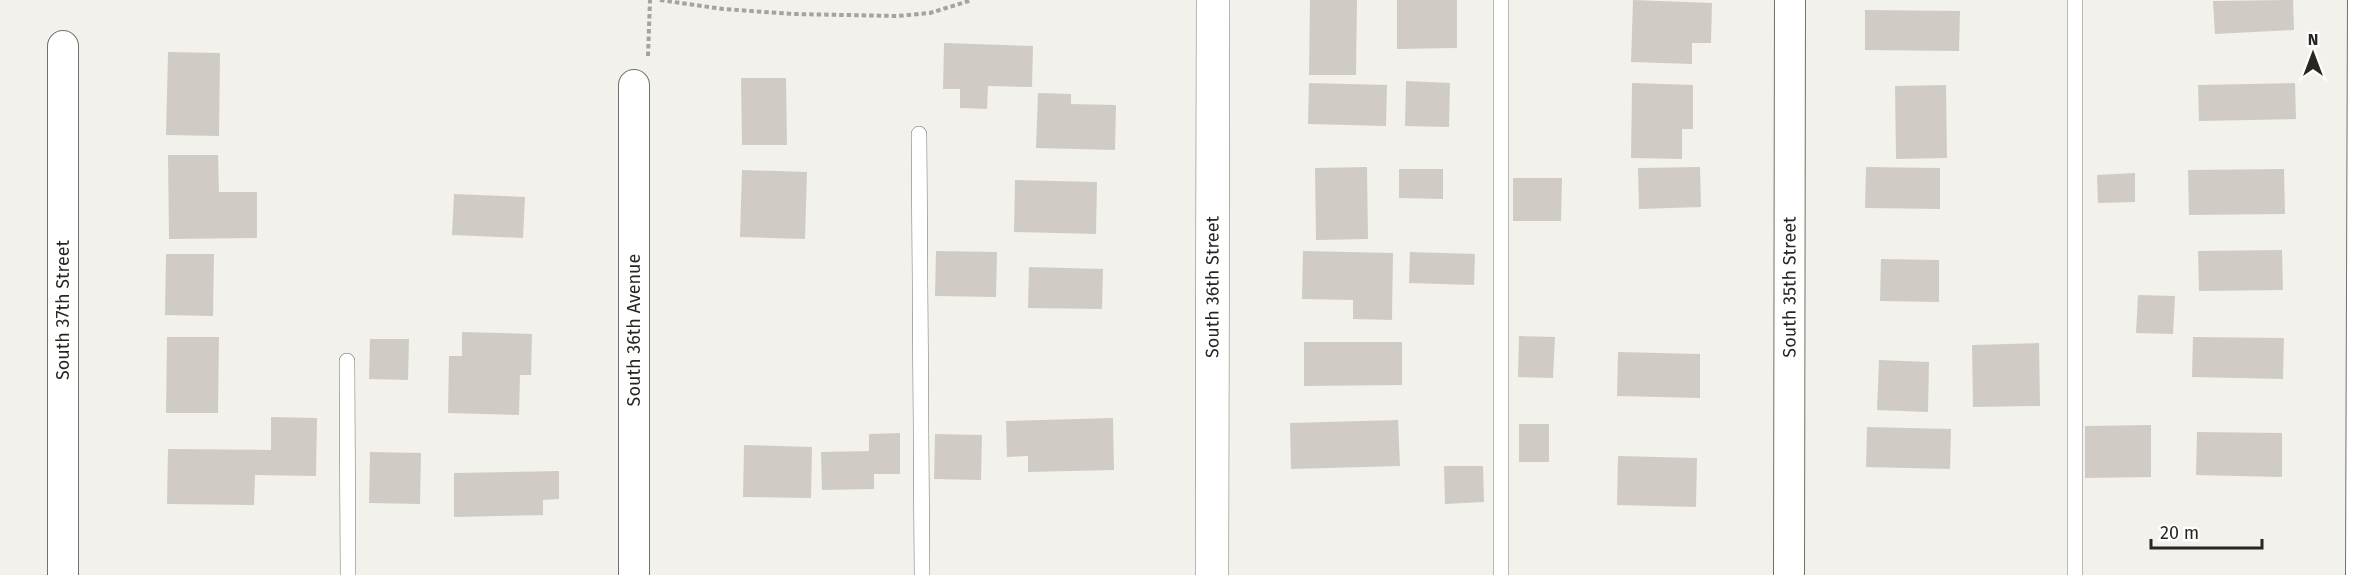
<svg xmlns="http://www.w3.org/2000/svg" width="2367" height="575" viewBox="0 0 2367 575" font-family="'Fira Sans',sans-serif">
	<rect width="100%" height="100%" fill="#f3f1eb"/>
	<g fill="#d1cbc6">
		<polygon points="1310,0 1357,0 1356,75 1309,75"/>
		<polygon points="1397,0 1457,0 1457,48 1397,49"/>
		<polygon points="1633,0 1712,3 1711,43 1692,43 1692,64 1631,62"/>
		<polygon points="2293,0 2294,30 2215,34 2213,1"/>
		<polygon points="1865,10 1960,11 1959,51 1865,50"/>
		<polygon points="944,43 1033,46 1032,87 988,86 987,109 960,108 960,89 943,89"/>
		<polygon points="168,52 220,53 219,136 166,135"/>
		<polygon points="741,78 786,78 787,145 742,145"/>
		<polygon points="1406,81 1450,83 1449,127 1405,126"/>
		<polygon points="1309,83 1387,85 1386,126 1308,124"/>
		<polygon points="1632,83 1693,85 1693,129 1682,129 1682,159 1631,158"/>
		<polygon points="2295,83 2296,119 2199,121 2198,85"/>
		<polygon points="1946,85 1947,158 1896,159 1895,86"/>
		<polygon points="1038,93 1071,94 1071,104 1116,105 1115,150 1036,148"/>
		<polygon points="168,155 218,155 219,192 257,192 257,238 169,239"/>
		<polygon points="1367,167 1368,239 1316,240 1315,168"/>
		<polygon points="1700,167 1701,207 1639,209 1638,168"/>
		<polygon points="1866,167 1940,168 1940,209 1865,208"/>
		<polygon points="1399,169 1443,169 1443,199 1399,198"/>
		<polygon points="2284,169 2285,214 2189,215 2188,170"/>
		<polygon points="742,170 807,172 805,239 740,237"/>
		<polygon points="2135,173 2135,202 2098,203 2097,175"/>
		<polygon points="1513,178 1562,178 1561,221 1513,221"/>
		<polygon points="1015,180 1097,182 1096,234 1014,232"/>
		<polygon points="454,194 525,197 523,238 452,235"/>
		<polygon points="2282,250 2283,290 2199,291 2198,251"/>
		<polygon points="936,251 997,252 996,297 935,296"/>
		<polygon points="1303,251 1393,253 1392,320 1353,319 1353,300 1302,299"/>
		<polygon points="1410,252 1475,254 1474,285 1409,283"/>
		<polygon points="166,254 214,254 213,316 165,315"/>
		<polygon points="1881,259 1939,260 1939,302 1880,301"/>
		<polygon points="1029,267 1103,269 1102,309 1028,308"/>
		<polygon points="2138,295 2175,296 2173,334 2136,333"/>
		<polygon points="462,332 532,334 531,375 520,375 519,415 448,413 449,356 462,356"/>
		<polygon points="1519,336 1555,337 1553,378 1518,377"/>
		<polygon points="167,337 219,337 218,413 166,413"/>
		<polygon points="2193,337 2284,338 2283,379 2192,377"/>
		<polygon points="370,339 409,339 408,380 369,379"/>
		<polygon points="1304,342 1402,342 1402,385 1304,386"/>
		<polygon points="2039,343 2040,406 1973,407 1972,345"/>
		<polygon points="1618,352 1700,354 1700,398 1617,396"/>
		<polygon points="1879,360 1929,362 1928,412 1877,410"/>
		<polygon points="271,417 317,418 316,476 255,475 254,505 167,504 168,449 271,450"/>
		<polygon points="1113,418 1114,470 1028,472 1028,456 1007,457 1006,421"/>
		<polygon points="1398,420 1400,466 1291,469 1290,423"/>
		<rect x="1519" y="424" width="30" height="38"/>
		<polygon points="2151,425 2151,477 2085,478 2085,426"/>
		<polygon points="1867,427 1951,429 1950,469 1866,467"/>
		<polygon points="2197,432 2282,433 2282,477 2196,475"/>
		<polygon points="900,433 900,474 874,474 874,489 822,490 821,452 869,451 869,434"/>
		<polygon points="935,434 982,435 981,480 934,479"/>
		<polygon points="744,445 812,447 811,498 743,497"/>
		<polygon points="370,452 421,453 420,504 369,503"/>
		<polygon points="1618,456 1697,458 1696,507 1617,505"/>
		<polygon points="1444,466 1483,466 1484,502 1445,504"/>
		<polygon points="559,471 559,499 543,500 543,515 454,517 454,473"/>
	</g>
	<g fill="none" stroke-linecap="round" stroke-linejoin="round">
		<defs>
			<g id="service">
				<polyline points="1501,0 1501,575"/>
				<polyline points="2075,0 2075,575"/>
				<polyline points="919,134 922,575"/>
				<polyline points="347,361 348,575"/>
			</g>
			<g id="minor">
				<polyline points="63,46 63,575"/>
				<polyline points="634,85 634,575"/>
				<path id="s1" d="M1789,575L1790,0"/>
				<polyline points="2361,575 2363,0"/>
			</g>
			<g id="tertiary">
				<path id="s2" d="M1212,575L1213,0"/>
			</g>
		</defs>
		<use href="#service" stroke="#72706a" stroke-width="16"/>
		<use href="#minor" stroke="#72706a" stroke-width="32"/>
		<use href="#tertiary" stroke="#72706a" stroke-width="34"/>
		<g stroke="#a4a39e" stroke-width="4" stroke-dasharray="4.5 3" stroke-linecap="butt">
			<polyline points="660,0 723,9 793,14 897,16 930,13 972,0"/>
			<polyline points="648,56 650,0"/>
		</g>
		<use href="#service" stroke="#fff" stroke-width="15"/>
		<use href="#minor" stroke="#fff" stroke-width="30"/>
		<use href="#tertiary" stroke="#fff" stroke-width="33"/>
	</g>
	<g text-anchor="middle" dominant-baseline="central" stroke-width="6" stroke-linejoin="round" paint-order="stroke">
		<g font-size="18" fill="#272623" stroke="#fffffd">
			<text stroke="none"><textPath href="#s2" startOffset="288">South 36th Street</textPath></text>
			<text stroke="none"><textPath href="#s1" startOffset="288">South 35th Street</textPath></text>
			<text transform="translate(63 310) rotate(-90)">South 37th Street</text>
			<text transform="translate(634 330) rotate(-90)">South 36th Avenue</text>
		</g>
	</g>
	<g transform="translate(2313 54)" stroke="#fffffd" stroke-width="4.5" paint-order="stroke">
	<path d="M0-4.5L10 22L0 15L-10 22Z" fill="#272623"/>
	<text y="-9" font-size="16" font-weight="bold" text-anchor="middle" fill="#272623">N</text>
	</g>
	<path d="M2151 539v9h111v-9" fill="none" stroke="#272623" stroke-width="3"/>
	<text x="2160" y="539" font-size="18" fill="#272623" stroke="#fffffd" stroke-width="4.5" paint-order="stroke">20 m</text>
</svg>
